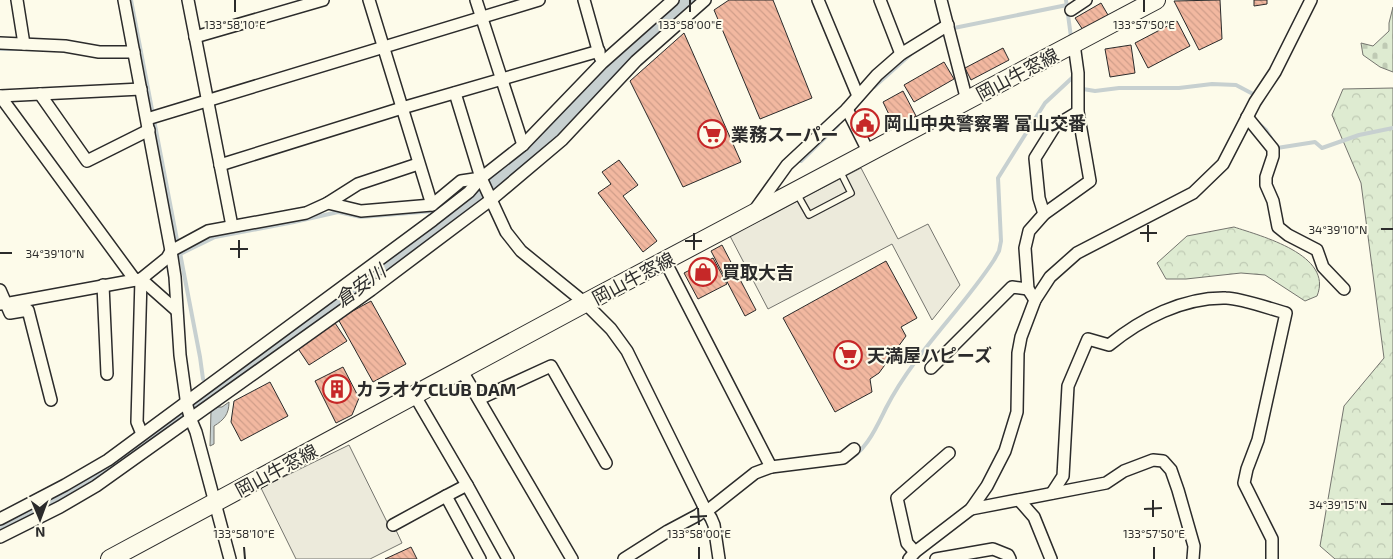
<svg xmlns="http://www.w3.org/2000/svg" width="1393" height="559" viewBox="0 0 1393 559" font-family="'Exo 2','Noto Sans JP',sans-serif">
	<defs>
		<pattern id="forest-crowns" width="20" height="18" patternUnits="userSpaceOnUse" patternTransform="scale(1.25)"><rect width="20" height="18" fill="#deebd1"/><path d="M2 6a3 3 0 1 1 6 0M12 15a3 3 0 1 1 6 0" fill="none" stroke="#bfcab4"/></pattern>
		<pattern id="cemetery-stones" width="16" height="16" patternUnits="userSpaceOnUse" patternTransform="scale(1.25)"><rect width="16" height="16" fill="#deebd1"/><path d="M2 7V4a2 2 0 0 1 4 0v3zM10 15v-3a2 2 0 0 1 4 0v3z" fill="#bfcab4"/></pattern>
		<pattern id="building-back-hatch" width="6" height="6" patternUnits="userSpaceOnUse" patternTransform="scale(1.25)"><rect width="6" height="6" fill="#f2b8a0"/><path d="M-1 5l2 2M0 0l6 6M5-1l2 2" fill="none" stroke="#d09e8a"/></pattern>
	</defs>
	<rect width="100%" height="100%" fill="#fdfbea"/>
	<g fill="url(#forest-crowns)" stroke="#74746e">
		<polygon points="1393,88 1393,559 1335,559 1320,546 1344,406 1384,358 1361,183 1332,115 1343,89"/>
		<path d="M1234,227C1261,236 1334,255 1317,296L1305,301L1265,275L1241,273L1186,279H1166L1157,263L1187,236Z"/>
	</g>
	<polygon fill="url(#cemetery-stones)" stroke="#74746e" points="1393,7 1393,72 1380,67 1363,55 1361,43 1373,46 1389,31 1389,23"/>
	<g fill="#eceadb" stroke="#74746e">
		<polygon points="861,168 898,239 928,224 960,285 932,320 892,244 768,309 730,236"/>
		<polygon points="349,445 391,530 395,528 402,543 370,559 296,559 261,488"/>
	</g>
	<path fill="#c7d0d0" stroke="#74746e" d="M229,402C229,414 224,420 214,426V444L210,446L211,411L218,407H222Z"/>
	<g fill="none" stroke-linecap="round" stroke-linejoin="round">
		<g stroke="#c7d0d0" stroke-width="4">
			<polyline points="131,0 177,240"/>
			<polyline points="1066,0 1071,37"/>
			<polyline points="949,29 1067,5"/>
			<polyline points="0,49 19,49"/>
			<polyline points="874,87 912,53"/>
			<polyline points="1083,89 1095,91 1119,88 1179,88 1212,84 1236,85 1253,94"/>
			<polyline points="1258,123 1266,130 1277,148 1315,142 1322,148 1359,135 1393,128"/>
			<polyline points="801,161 838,125"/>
			<polyline points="468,197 472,202"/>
			<polyline points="180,253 200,357 203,379"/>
			<polyline points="178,255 215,237 294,222 338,212 361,217 434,211 462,189 464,192"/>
			<path d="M845,461C865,454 877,426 886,408C915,352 960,312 994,260L999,251L1001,241L998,178L1045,103L1073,77V74"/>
		</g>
		<polyline stroke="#c7d0d0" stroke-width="21" points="0,528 83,485 112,467 481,196 550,135 689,0"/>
	</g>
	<g fill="url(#building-back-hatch)" stroke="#2b2b2b">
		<polygon points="729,0 773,0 812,98 760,119 714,10"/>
		<polygon points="1220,0 1222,39 1199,50 1174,1"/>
		<polygon points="1254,0 1267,0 1267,4 1254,6"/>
		<polygon points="1101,3 1108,15 1083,30 1075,18"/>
		<polygon points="1177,21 1190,46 1148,68 1135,43"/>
		<polygon points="684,33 741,162 683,187 630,81"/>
		<polygon points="1131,45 1135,73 1110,77 1105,49"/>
		<polygon points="1003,48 1009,60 971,80 965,68"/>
		<polygon points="944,62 954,79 914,102 904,85"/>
		<polygon points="903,91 916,116 895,127 883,102"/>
		<polygon points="619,160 638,185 623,196 657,241 643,252 598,193 611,184 602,172"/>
		<polygon points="722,245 756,310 745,316 711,251"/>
		<polygon points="713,258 727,284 698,299 684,273"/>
		<polygon points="886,261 917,318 901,327 906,336 879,373 870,379 872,392 835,412 783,318"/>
		<polygon points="371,301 406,364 373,382 338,319"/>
		<polygon points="335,323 347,341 309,365 297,347"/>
		<polygon points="343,367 359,398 352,415 336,423 315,381"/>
		<polygon points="270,382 288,416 241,441 231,422 234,401"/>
		<polygon points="411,547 417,559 385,559"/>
	</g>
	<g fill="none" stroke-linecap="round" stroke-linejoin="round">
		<defs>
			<polyline id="lane" points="796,192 809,215 851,193 840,171"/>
			<g id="street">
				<polyline points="17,0 24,44"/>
				<polyline points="124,0 171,251 175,277 180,355 187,406 191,420 196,432 230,559"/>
				<polyline points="188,0 232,226"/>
				<polyline points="369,0 432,205"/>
				<polyline points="476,0 523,145"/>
				<polyline points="584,0 600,57"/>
				<polyline points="818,0 858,96"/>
				<polyline points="880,0 901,54"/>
				<polyline points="941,0 967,101"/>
				<polyline points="1071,10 1086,0"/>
				<polyline points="195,37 323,0"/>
				<polyline points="0,43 65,46 99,52 134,52"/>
				<polyline points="455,93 481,178 506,232 521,251 585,303 611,329 627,351 705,509 711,518 714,525 719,559"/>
				<polyline points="40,94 87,161 149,130"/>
				<polyline points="0,96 135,280"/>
				<polyline points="0,96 141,89"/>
				<polyline points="847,109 869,153"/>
				<polyline points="1247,117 1273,149 1273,156 1266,177 1266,185 1273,201 1278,227 1288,235 1317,250 1323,267 1344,289"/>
				<polyline points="147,119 539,0"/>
				<polyline points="220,165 402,108 599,51"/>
				<polyline points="328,203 358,184 418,164"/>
				<polyline points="754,211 787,165 847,109 877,75 901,54 948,25"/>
				<polyline points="1044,214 1039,198 1035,158 1055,126 1078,112"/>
				<polyline points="665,261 771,467"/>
				<polyline points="141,279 137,422 142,434"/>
				<polyline points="141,279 176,310"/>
				<polyline points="103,285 107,374"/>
				<polyline points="0,290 10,313 28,310 51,400"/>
				<polyline points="1035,300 1028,289 1025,248 1029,231 1044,214 1090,181 1078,112 1078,73 1074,44"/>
				<polyline points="0,304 10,303 141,279 167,258 171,251 208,231 306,213 328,203 361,211 432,205 461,181 481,178"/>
				<polyline points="931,368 1012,287 1028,289"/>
				<polyline points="462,371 572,559"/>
				<polyline points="415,396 467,485 446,496 480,559"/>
				<polyline points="479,399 551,366 606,463"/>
				<polyline points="467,485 508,559"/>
				<path d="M1052,493L1063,476L1068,386L1088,339L1109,345C1141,319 1183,297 1226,298C1240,298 1271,309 1286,313L1258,440L1247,469L1244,483L1272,539V559"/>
				<polyline points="1019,500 1034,517 1051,559"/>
				<polyline points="971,509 1106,483 1124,471 1153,460 1163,461 1171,470 1178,490 1194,546 1193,559"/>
				<polyline points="707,511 755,473 771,467 843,458 854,449"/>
				<polyline points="0,519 65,485 108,460 433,220 469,192 481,178 523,145 602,63 673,0"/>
				<polyline points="393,525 446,496"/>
				<polyline points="0,537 60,507 96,486 371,290 492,199 562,140 636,61 705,0"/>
				<polyline points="915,552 907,543 897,498 949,453"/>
				<polyline points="624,559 668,531 698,515 705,509"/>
				<polyline points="909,559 915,552 971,509 987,486 1005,451 1017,412 1018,353 1021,337 1035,300 1050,277 1077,253 1193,193 1223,164 1255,102 1275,72 1311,0"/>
				<polyline points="936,559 993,549 1008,555 1010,559"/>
			</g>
			<polyline id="primary" points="110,559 585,303 1156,0"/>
		</defs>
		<use href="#lane" stroke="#2b2b2b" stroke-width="8"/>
		<use href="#street" stroke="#2b2b2b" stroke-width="14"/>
		<use href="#primary" stroke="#2b2b2b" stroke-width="20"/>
		<use href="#lane" stroke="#fdfbea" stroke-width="5.5"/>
		<use href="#street" stroke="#fdfbea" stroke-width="11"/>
		<use href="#primary" stroke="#fdfbea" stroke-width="18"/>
	</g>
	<path fill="none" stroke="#2b2b2b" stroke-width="2" d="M235,0V12M690,0V12M1144,0V12M1148,225V242M1381,229H1393M694,233V250M1140,233H1157M239,240V258M685,241H702M230,249H248M0,253H12M1153,500V517M1381,504H1393M698,508L699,525M1144,509L1162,508M690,517L707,516M244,547L245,559M699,547V559M1154,547V559"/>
	<defs>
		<symbol id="civic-ring" viewBox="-11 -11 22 22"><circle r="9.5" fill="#fdfbea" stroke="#c62828" stroke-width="1.5"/><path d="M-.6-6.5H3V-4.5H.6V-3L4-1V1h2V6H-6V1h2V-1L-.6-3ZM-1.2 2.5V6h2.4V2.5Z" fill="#c62828"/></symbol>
		<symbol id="supermarket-ring" viewBox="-11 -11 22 22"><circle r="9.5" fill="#fdfbea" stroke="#c62828" stroke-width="1.5"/><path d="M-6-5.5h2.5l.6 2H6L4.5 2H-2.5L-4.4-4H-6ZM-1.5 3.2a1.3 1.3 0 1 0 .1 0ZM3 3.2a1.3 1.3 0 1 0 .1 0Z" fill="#c62828"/></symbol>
		<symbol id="shop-ring" viewBox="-11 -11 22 22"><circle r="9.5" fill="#fdfbea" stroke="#c62828" stroke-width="1.5"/><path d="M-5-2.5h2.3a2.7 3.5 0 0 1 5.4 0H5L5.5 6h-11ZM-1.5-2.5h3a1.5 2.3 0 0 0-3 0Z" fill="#c62828"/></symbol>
		<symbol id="building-ring" viewBox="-11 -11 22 22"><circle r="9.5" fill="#fdfbea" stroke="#c62828" stroke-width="1.5"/><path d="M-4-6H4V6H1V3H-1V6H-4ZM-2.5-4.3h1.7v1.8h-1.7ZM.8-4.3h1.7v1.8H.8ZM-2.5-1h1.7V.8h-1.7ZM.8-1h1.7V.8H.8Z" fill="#c62828"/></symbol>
	</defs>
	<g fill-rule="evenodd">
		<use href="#civic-ring" x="849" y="107" width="32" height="32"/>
		<use href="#supermarket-ring" x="696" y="118" width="32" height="32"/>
		<use href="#shop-ring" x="687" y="256" width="32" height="32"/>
		<use href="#supermarket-ring" x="832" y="339" width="32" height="32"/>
		<use href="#building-ring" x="321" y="373" width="32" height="32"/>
	</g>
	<g text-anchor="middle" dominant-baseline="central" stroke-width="4" stroke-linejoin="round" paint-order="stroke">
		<g font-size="18" fill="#2b2b2b" stroke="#fdfbea">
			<text transform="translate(1017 74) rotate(-28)">岡山牛窓線</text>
			<text transform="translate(633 278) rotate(-28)">岡山牛窓線</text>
			<text transform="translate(276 470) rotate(-28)">岡山牛窓線</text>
		</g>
		<g font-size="18" font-weight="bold" fill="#2b2b2b" stroke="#fdfbea" text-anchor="start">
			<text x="884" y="123">岡山中央警察署 富山交番</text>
			<text x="731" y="134">業務スーパー</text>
			<text x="722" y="272">買取大吉</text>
			<text x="867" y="355">天満屋ハピーズ</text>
			<text x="356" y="389">カラオケCLUB DAM</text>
		</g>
		<g font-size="19" font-style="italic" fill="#2b2b2b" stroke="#fdfbea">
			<text transform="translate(360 285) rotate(-36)">倉安川</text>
		</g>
	</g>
	<g font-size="12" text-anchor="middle" fill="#2b2b2b" stroke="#fdfbea" stroke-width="4" stroke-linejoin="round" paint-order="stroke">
		<text x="235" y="29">133°58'10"E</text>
		<text x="690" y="29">133°58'00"E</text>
		<text x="1144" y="29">133°57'50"E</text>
		<text x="1338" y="234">34°39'10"N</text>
		<text x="55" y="258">34°39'10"N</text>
		<text x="1338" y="509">34°39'15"N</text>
		<text x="244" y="538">133°58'10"E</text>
		<text x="699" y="538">133°58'00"E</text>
		<text x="1154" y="538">133°57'50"E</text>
	</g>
	<g transform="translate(40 519) rotate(179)" stroke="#fdfbea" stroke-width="4" paint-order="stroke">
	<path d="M0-4L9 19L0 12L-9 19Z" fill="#2b2b2b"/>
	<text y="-8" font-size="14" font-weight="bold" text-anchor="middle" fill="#2b2b2b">N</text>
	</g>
</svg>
